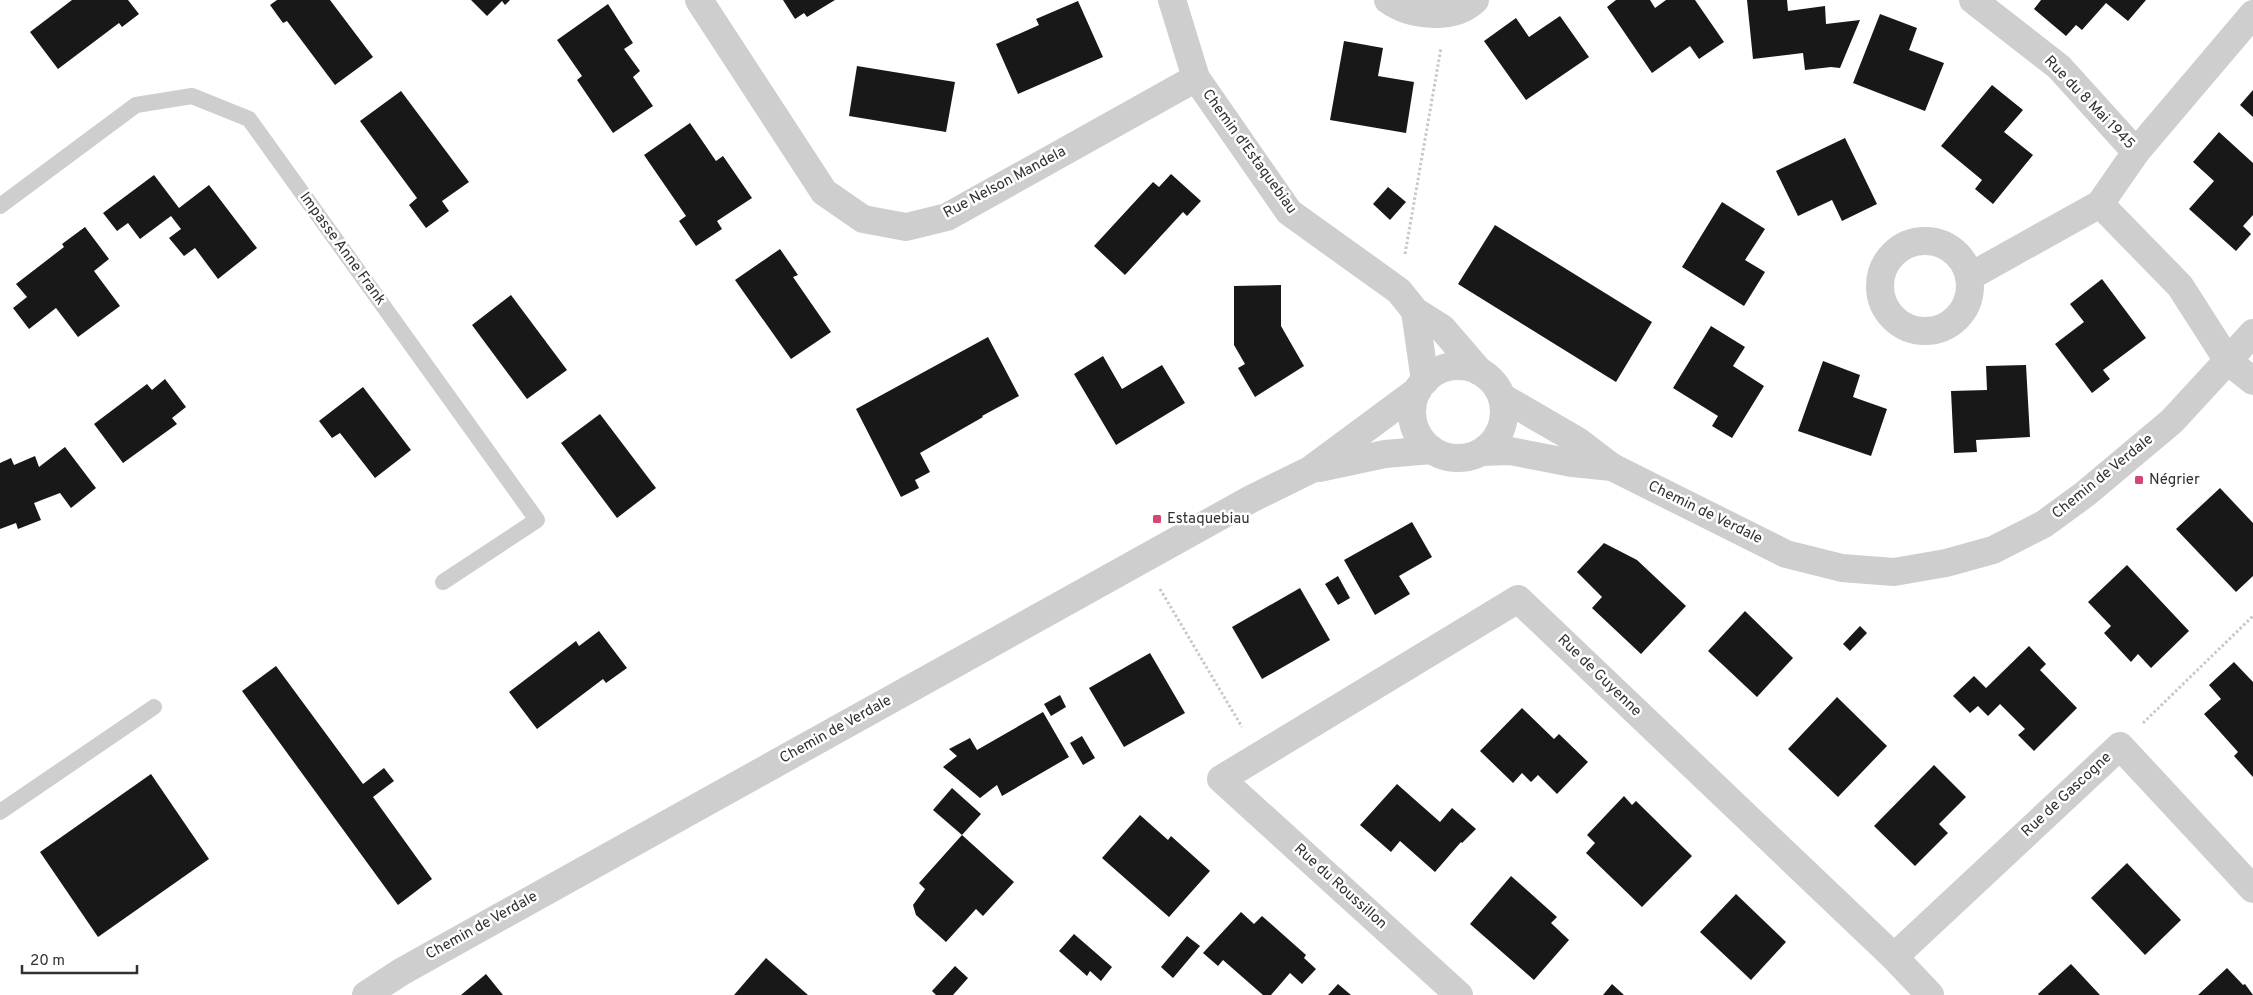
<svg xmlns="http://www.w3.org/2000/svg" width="2253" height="995" viewBox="0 0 2253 995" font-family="Overpass,sans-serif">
	<rect width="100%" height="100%" fill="#fff"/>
	<g fill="#181818">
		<polygon points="72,0 128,0 139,14 122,27 119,23 58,69 30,32"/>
		<polygon points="277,0 330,0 373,57 335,85 287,21 283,23 270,5"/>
		<polygon points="471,0 510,0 505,5 502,1 487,16"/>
		<polygon points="783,0 835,0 807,17 804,13 795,19"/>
		<polygon points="1616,0 1650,0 1655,8 1666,0 1695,0 1724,42 1699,59 1690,46 1652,73 1607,7"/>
		<polygon points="1747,0 1787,0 1788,11 1825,6 1826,24 1860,20 1840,68 1831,67 1805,70 1803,53 1753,59"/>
		<polygon points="2041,0 2146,0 2128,21 2106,3 2082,30 2076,25 2066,36 2034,9"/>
		<polygon points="1078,1 1103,57 1018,94 996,44 1039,25 1036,19"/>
		<polygon points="608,4 633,43 624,49 640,71 633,77 653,106 613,133 577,80 582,76 557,40"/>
		<polygon points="1880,14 1917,28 1909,50 1944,63 1925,111 1853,83"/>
		<polygon points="1560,16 1589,57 1526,100 1484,41 1516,18 1529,37"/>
		<polygon points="1344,41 1383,48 1378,76 1414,82 1406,133 1330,120"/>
		<polygon points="857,66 955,82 946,132 849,116"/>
		<polygon points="1992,85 2023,110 2004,132 2033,155 1993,204 1975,189 1982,180 1941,146"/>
		<polygon points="2253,90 2253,117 2240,105"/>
		<polygon points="401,91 469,182 442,201 449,211 426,228 409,205 417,198 360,121"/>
		<polygon points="690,123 716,161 723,156 752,198 717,221 722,229 696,246 679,221 686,216 644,155"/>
		<polygon points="2219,132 2253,163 2253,215 2243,226 2251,234 2236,251 2189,209 2214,181 2193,162"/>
		<polygon points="1845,138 1877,204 1842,221 1832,200 1798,216 1776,171"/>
		<polygon points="1171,174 1201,201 1187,216 1183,212 1125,275 1094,246 1153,182 1159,187"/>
		<polygon points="154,175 179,208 209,185 257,248 218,279 195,248 184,256 169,238 181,229 171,216 140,239 128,223 117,231 103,213"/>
		<polygon points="1388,187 1406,202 1390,220 1373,204"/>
		<polygon points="1722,202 1765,229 1745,260 1765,272 1744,306 1682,267"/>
		<polygon points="1495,225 1652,322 1616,382 1458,284"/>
		<polygon points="85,227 109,259 94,271 120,306 78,337 56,308 29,329 13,308 27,297 16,284 64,247 62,244"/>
		<polygon points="780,249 798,275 793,277 831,332 791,359 735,280"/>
		<polygon points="2102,279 2146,338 2103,370 2110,379 2092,393 2055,344 2084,322 2070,304"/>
		<polygon points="1281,285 1281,326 1304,366 1255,397 1238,368 1245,364 1234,345 1234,286"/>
		<polygon points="511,295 567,370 527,399 472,325"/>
		<polygon points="1711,326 1745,347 1733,366 1764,386 1732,438 1712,426 1718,416 1673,388"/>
		<polygon points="988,337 1019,396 982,416 983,417 920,453 930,472 915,480 919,488 901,497 856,409"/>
		<polygon points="1103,356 1122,389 1162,365 1185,403 1116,445 1074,374"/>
		<polygon points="1823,361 1860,375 1853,397 1887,409 1871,456 1798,431"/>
		<polygon points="2026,365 2030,437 1976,440 1977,452 1954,453 1951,391 1987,390 1986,366"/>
		<polygon points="165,379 186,407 172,418 177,424 123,463 94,424 147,384 152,390"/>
		<polygon points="363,387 411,450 375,478 340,433 332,438 319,421"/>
		<polygon points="600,414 656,488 617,518 561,443"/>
		<polygon points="65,447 96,488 71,508 60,493 34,503 41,520 18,529 16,523 0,529 0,463 11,458 14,465 35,456 39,467"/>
		<polygon points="2220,488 2253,523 2253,576 2236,592 2176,529"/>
		<polygon points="1412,522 1432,557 1399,576 1410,594 1375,615 1344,560"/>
		<polygon points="1604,543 1637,560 1686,606 1641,654 1592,608 1602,597 1577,572"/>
		<polygon points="2127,565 2189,631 2151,668 2138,654 2131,662 2104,633 2111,626 2088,602"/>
		<polygon points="1338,576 1350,598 1338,605 1325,584"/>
		<polygon points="1300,588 1330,640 1262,679 1232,627"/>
		<polygon points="1745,611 1793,658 1757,697 1708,651"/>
		<polygon points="1860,626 1867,633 1850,651 1843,644"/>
		<polygon points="599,631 627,668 606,683 603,679 537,729 509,692 576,641 579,646"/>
		<polygon points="2029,646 2046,664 2040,670 2077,708 2034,751 2018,735 2025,729 2000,704 1988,716 1978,706 1970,713 1953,696 1974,676 1986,688"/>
		<polygon points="1150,653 1185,713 1124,747 1089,688"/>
		<polygon points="2234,662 2253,682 2253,777 2234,756 2238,752 2204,714 2221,699 2209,685"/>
		<polygon points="276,666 363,784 384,768 394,781 373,797 432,879 398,905 242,691"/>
		<polygon points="1060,695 1066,707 1051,716 1044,704"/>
		<polygon points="1837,697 1887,746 1838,797 1788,749"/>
		<polygon points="1522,708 1554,739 1559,734 1588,762 1557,794 1538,775 1531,782 1522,773 1513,783 1480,751"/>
		<polygon points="1043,712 1069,757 1002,796 997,785 980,798 943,767 957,756 949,749 970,738 977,750"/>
		<polygon points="1082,736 1095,758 1083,765 1070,743"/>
		<polygon points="1934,765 1966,797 1939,824 1948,833 1915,866 1874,826"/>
		<polygon points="151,774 209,859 98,937 40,852"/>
		<polygon points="1397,784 1440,822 1452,808 1476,829 1462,843 1461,842 1435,872 1400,841 1391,852 1360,825"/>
		<polygon points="952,788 981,814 962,835 933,810"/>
		<polygon points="1624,796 1632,805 1636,801 1692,856 1642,907 1586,853 1595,843 1587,835"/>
		<polygon points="1140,815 1168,840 1171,836 1210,871 1169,917 1102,858"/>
		<polygon points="962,835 1014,882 983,916 976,909 946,942 916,915 913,905 925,889 919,883"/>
		<polygon points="2127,863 2181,920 2145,955 2091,898"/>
		<polygon points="1511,876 1557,917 1551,923 1569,940 1534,980 1470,924"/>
		<polygon points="1736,894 1786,942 1751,980 1700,932"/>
		<polygon points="1241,912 1254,924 1262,916 1306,955 1304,958 1316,969 1302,984 1290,973 1271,995 1263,995 1223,960 1218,966 1203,953"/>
		<polygon points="1074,934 1112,967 1101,981 1090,971 1087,976 1059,951"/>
		<polygon points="1187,936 1200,946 1173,978 1161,967"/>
		<polygon points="766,958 808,995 734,995"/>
		<polygon points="2071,964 2100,995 2039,995 2038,994"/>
		<polygon points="955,966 968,978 953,995 936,995 932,991"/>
		<polygon points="2227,968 2243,985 2245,984 2253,995 2198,995"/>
		<polygon points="486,974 503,995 461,995"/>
		<polygon points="1338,984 1351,995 1328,995"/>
		<polygon points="1612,984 1624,995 1603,995"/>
	</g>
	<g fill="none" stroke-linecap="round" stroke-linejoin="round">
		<g stroke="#c8c8c8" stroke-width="3" stroke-dasharray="2.5 2.5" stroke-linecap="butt">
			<polyline points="1405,254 1441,48"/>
			<polyline points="1160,589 1242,727"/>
			<polyline points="2143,723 2253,616"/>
		</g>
		<g stroke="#cecece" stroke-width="16">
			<polyline points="0,206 136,105 192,96 249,119 537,520 443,582"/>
			<polyline points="0,812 154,707"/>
		</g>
		<g stroke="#cecece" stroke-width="28">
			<polyline points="699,0 824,192 863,219 906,227 947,217 1196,78"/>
			<polyline points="1172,0 1196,78 1289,212 1399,291 1415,311 1442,328 1479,371"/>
			<path d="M1388,0C1410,16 1453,21 1475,0"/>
			<polyline points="1973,0 2059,67 2136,152"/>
			<circle cx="1925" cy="286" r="45"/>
			<polyline points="1969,277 2100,204"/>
			<polyline points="1415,311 1425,381"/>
			<polyline points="2228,361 2180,286 2100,204 2136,152 2253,14"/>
			<polyline points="1894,957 2120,746 2253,889"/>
			<polyline points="1459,995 1221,779 1518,599 1894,957 1930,995"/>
		</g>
		<g stroke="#cecece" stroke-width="28">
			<polyline points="2228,361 2253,381"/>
			<circle cx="1458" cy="412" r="46"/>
			<polyline points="1502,397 1578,441 1612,467 1786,554 1842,568 1894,572 1946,563 1993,550 2044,524 2085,494 2172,421 2253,333"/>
			<polyline points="1482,452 1510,451 1572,463 1612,467"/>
			<polyline points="1319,468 1385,454 1432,450"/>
			<polyline points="366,995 401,972 1251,499 1310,470 1418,390"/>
		</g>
	</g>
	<g fill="#d34770" stroke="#fff" stroke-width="2">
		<rect x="2134" y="475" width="10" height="10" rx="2.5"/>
		<rect x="1152" y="514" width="10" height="10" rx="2.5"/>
	</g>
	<g text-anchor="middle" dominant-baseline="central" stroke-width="5" stroke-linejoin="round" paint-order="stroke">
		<g font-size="15" fill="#313131" stroke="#fff">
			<text transform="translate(2089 103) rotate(46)">Rue du 8 Mai 1945</text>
			<text transform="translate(1249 152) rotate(54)">Chemin d'Estaquebiau</text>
			<text transform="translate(1005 183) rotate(-28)">Rue Nelson Mandela</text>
			<text transform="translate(342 249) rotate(54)">Impasse Anne Frank</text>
			<text transform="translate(2103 477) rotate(-39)">Chemin de Verdale</text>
			<text transform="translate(1705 513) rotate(26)">Chemin de Verdale</text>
			<text transform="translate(1599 676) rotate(44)">Rue de Guyenne</text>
			<text transform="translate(836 730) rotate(-29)">Chemin de Verdale</text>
			<text transform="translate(2067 795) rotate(-43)">Rue de Gascogne</text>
			<text transform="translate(1340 887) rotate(42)">Rue du Roussillon</text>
			<text transform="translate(482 926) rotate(-29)">Chemin de Verdale</text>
		</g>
		<g font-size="15" fill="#313131" stroke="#fff" text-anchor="start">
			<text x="2149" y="480">Négrier</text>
			<text x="1167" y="519">Estaquebiau</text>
		</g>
	</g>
	<path d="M22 965v8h115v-8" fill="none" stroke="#313131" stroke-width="2.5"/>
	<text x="30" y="965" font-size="15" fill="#313131" stroke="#ffffff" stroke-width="4" paint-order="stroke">20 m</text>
</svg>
